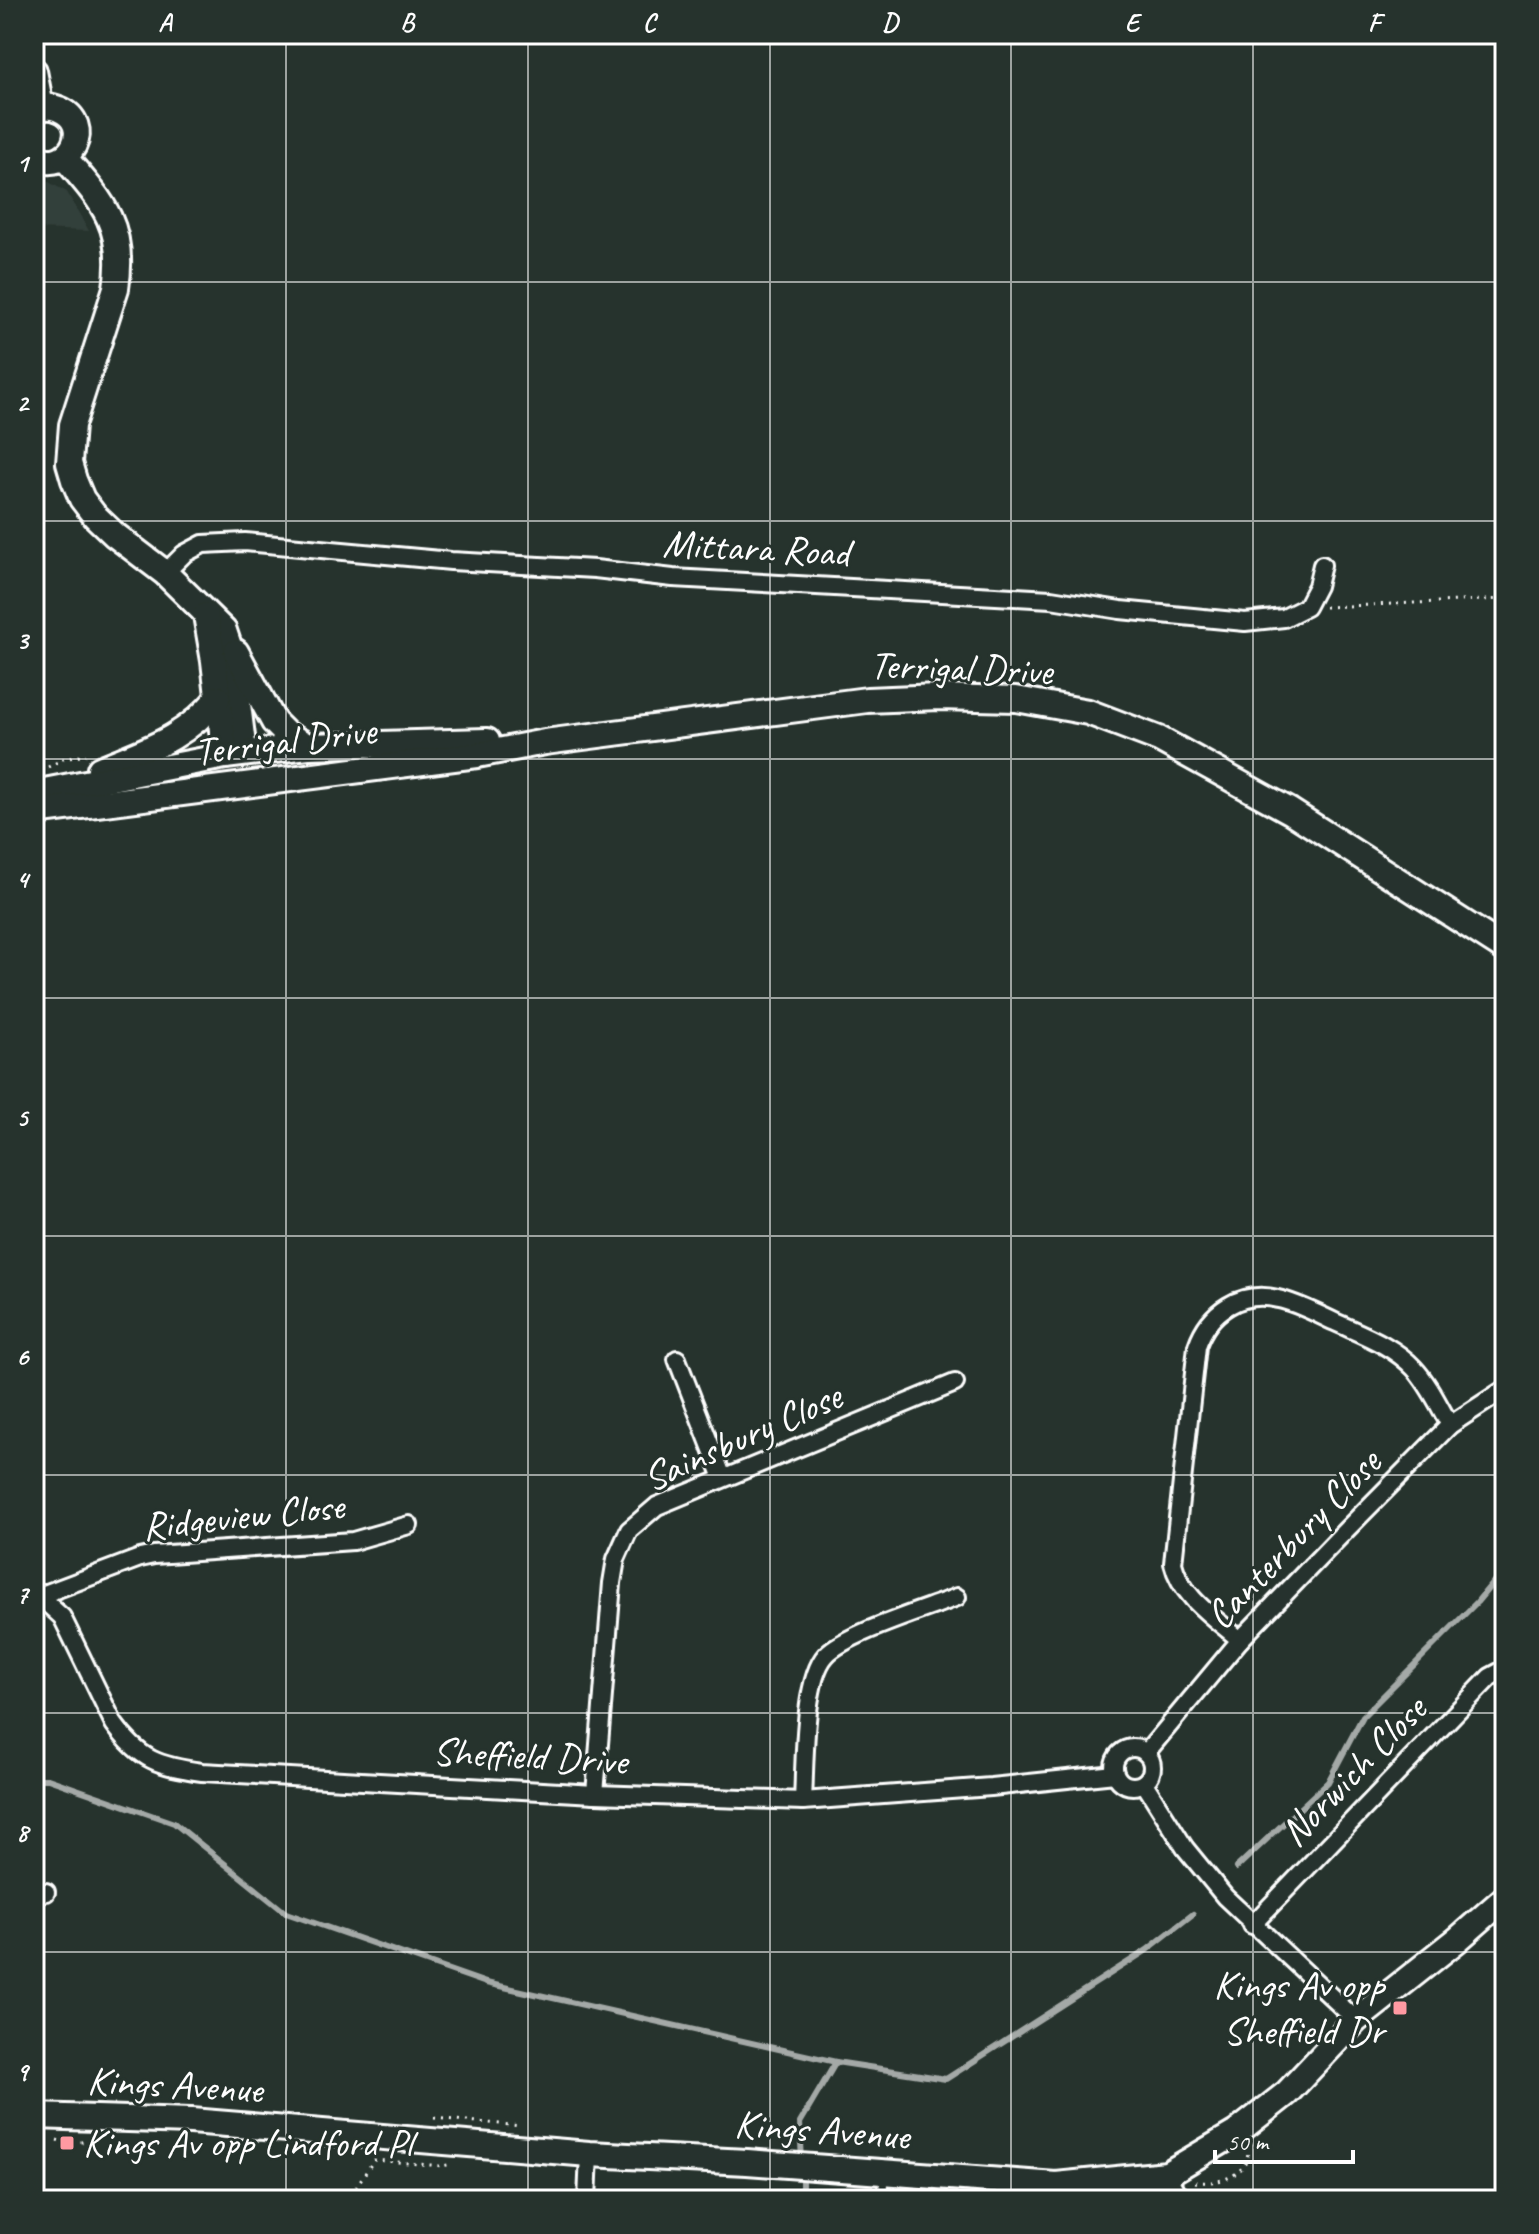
<svg xmlns="http://www.w3.org/2000/svg" width="1539" height="2234" viewBox="0 0 1539 2234" font-family="Caveat,sans-serif">
	<rect width="100%" height="100%" fill="#26332d"/>
	<filter id="ink" filterUnits="userSpaceOnUse"><feTurbulence type="fractalNoise" baseFrequency=".0125" numOctaves="2"/><feDisplacementMap in="SourceGraphic" scale="16" xChannelSelector="R" yChannelSelector="G"/><feConvolveMatrix kernelMatrix="1 2 1 2 8 2 1 2 1" color-interpolation-filters="sRGB"/></filter>
	<g filter="url(#ink)">
		<polygon fill="#333f3a" points="34,174 67,192 89,231 34,229"/>
		<g fill="none" stroke-linecap="round" stroke-linejoin="round">
			<g stroke="#a4a9a7" stroke-width="6">
				<polyline points="34,1779 48,1779 174,1823 286,1913 486,1983 836,2062"/>
				<polyline points="1236,1868 1328,1782 1363,1716 1477,1602 1505,1568"/>
				<polyline points="802,2161 800,2123 836,2062 946,2079 1147,1950 1193,1914"/>
				<polyline points="802,2200 802,2172"/>
			</g>
			<defs>
				<polyline id="lane" points="881,2200 886,2173"/>
				<g id="street">
					<polyline points="165,573 184,554 203,544 245,542 451,561 595,569 673,578 1051,599 1120,610 1245,622 1284,618 1306,607 1317,586 1322,565"/>
					<polyline points="677,1359 723,1478"/>
					<path d="M34,1596H39L62,1617L114,1724C140,1760 158,1766 202,1772L595,1794L803,1801L991,1787L1115,1774"/>
					<polyline points="39,1596 140,1558 154,1555 353,1541 409,1525"/>
					<path d="M1240,1640C1215,1618 1181,1597 1173,1563L1197,1346C1209,1311 1241,1290 1278,1299C1298,1303 1317,1314 1335,1322C1363,1335 1392,1345 1414,1368C1429,1384 1439,1406 1450,1425"/>
					<circle cx="1133" cy="1767" r="19"/>
					<polyline points="1146,1753 1240,1640 1346,1530 1450,1425 1505,1389"/>
					<polyline points="1144,1783 1185,1848 1225,1897 1356,2020"/>
					<polyline points="595,1794 612,1583 616,1559 629,1530 657,1506 955,1383"/>
					<path d="M803,1801C805,1766 803,1680 826,1655C845,1634 927,1609 957,1597"/>
					<polyline points="34,1894 46,1892"/>
					<polyline points="1252,1925 1490,1677 1505,1669"/>
					<polyline points="1167,2174 1176,2192 1185,2200"/>
					<polyline points="587,2200 589,2154"/>
				</g>
				<g id="secondary">
					<polyline points="34,71 41,107"/>
					<path d="M34,111C42,106 50,105 59,109C95,123 71,176 34,157"/>
					<path d="M64,157C102,201 126,226 116,288L72,425L69,463L74,480L82,499L95,516L115,535L165,573L224,631L232,655L244,753"/>
					<polyline points="206,615 214,661 225,756"/>
					<polyline points="236,652 274,722 286,734 308,746"/>
					<path d="M100,769C148,749 183,740 218,698"/>
					<polyline points="34,793 225,756 308,746 487,741"/>
					<polyline points="34,812 477,755 545,742 867,700 939,697 1016,699 1088,712 1159,739 1290,811 1505,949"/>
					<polyline points="34,2116 191,2121 589,2154 747,2162 1056,2185 1167,2174 1236,2133 1287,2093 1356,2020 1457,1940 1505,1898"/>
				</g>
			</defs>
			<use href="#lane" stroke="#fff" stroke-width="14"/>
			<use href="#street" stroke="#fff" stroke-width="22"/>
			<use href="#secondary" stroke="#fff" stroke-width="30"/>
			<g stroke="#fff" stroke-width="3" stroke-dasharray="2 6" stroke-linecap="butt">
				<polyline points="1325,607 1505,599"/>
				<polyline points="48,767 63,759 86,755"/>
				<polyline points="434,2118 521,2126"/>
				<polyline points="57,2140 67,2143 93,2141"/>
				<path d="M1195,2182C1219,2184 1248,2177 1248,2149"/>
				<polyline points="934,2199 946,2200"/>
				<polyline points="347,2200 374,2160 442,2166 453,2164"/>
			</g>
			<use href="#lane" stroke="#26332d" stroke-width="8"/>
			<use href="#street" stroke="#26332d" stroke-width="16"/>
			<use href="#secondary" stroke="#26332d" stroke-width="24"/>
		</g>
	</g>
	<path fill="none" stroke="#fff" stroke-width="2" stroke-opacity="0.55" d="M286,34V2200M528,34V2200M770,34V2200M1011,34V2200M1253,34V2200M34,282H1505M34,521H1505M34,759H1505M34,998H1505M34,1236H1505M34,1475H1505M34,1713H1505M34,1952H1505"/>
	<g fill="#ff9aa2" stroke="#26332d" stroke-width="3">
		<rect x="1392" y="2000" width="16" height="16" rx="4"/>
		<rect x="59" y="2135" width="16" height="16" rx="4"/>
	</g>
	<g text-anchor="middle" dominant-baseline="central" stroke-width="6" stroke-linejoin="round" paint-order="stroke">
		<g font-size="40" fill="#fff" stroke="#26332d">
			<text transform="translate(756 548) rotate(3)">Mittara Road</text>
			<text transform="translate(961 668) rotate(2)">Terrigal Drive</text>
			<text transform="translate(285 741) rotate(-7)">Terrigal Drive</text>
			<text transform="translate(742 1437) rotate(-24)">Sainsbury Close</text>
			<text transform="translate(243 1516) rotate(-6)">Ridgeview Close</text>
			<text transform="translate(1293 1539) rotate(-46)">Canterbury Close</text>
			<text transform="translate(530 1756) rotate(3)">Sheffield Drive</text>
			<text transform="translate(1353 1771) rotate(-46)">Norwich Close</text>
			<text transform="translate(175 2085) rotate(3)">Kings Avenue</text>
			<text transform="translate(822 2130) rotate(4)">Kings Avenue</text>
		</g>
		<g font-size="40" fill="#fff" stroke="#26332d" text-anchor="end">
			<text x="1384" y="1985">Kings Av opp<tspan x="1384" dy="46">Sheffield Dr</tspan></text>
			<text x="83" y="2143" text-anchor="start">Kings Av opp Lindford Pl</text>
		</g>
	</g>
	<rect width="1539" height="2234" fill="none" stroke="#26332d" stroke-width="88"/>
	<path d="M1215 2150v12h138v-12" fill="none" stroke="#ffffff" stroke-width="4"/>
	<text x="1227" y="2150" font-size="24" fill="#ffffff" stroke="#26332d" stroke-width="6" paint-order="stroke">50 m</text>
	<rect x="44" y="44" width="1451" height="2146" fill="none" stroke="#fff" stroke-width="3"/>
	<g font-size="26" text-anchor="middle" font-weight="bold" fill="#fff">
		<text x="165" y="31">A</text>
		<text x="407" y="31">B</text>
		<text x="649" y="31">C</text>
		<text x="890" y="31">D</text>
		<text x="1132" y="31">E</text>
		<text x="1374" y="31">F</text>
		<text x="22" y="172">1</text>
		<text x="22" y="411">2</text>
		<text x="22" y="649">3</text>
		<text x="22" y="888">4</text>
		<text x="22" y="1126">5</text>
		<text x="22" y="1365">6</text>
		<text x="22" y="1603">7</text>
		<text x="22" y="1841">8</text>
		<text x="22" y="2080">9</text>
	</g>
</svg>
